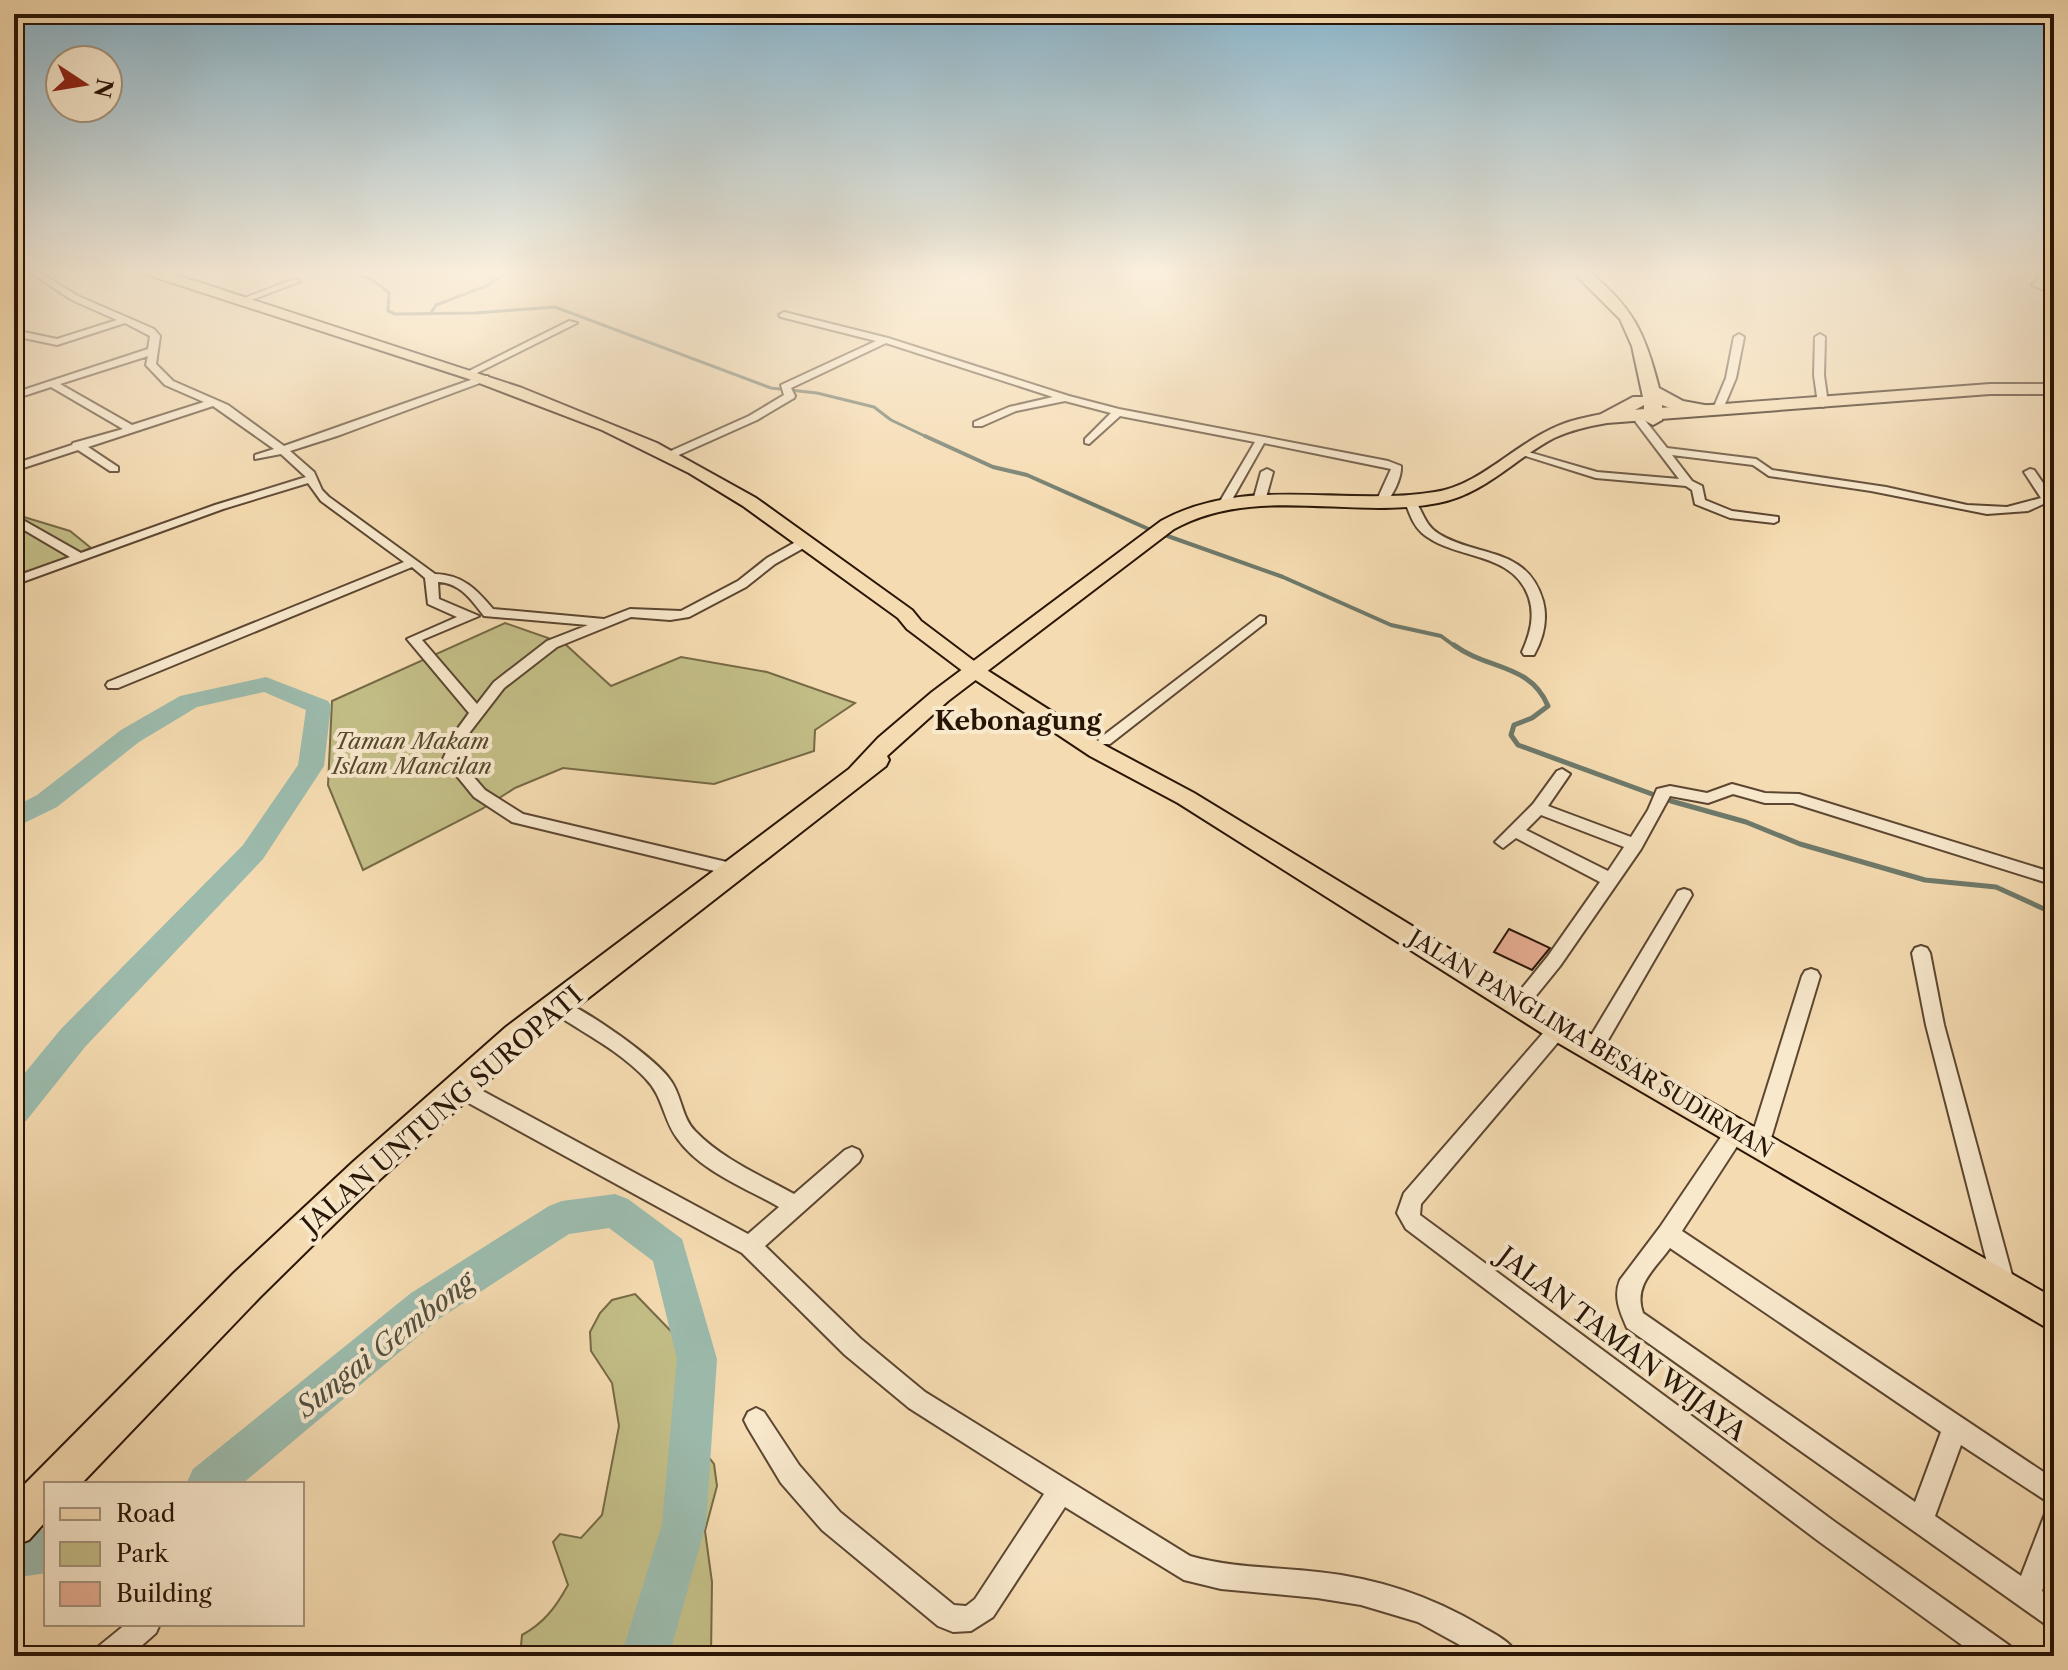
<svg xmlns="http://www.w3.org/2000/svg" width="2068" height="1670" viewBox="0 0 2068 1670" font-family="'Libre Caslon Text',serif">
	<rect width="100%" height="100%" fill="#f5dbb1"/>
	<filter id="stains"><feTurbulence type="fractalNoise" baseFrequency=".0025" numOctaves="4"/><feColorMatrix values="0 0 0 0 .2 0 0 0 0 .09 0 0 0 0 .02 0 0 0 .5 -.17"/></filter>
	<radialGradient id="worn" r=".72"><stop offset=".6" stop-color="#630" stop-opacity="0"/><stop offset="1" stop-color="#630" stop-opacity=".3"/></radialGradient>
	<g fill="#c3be87" stroke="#766a46" stroke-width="2">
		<polygon points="14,514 70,531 91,548 14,579"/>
		<polygon points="505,623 565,644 611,686 681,657 767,672 855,703 815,730 814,751 714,784 563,768 515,788 482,809 363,870 328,785 332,701"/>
		<path d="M635,1294L697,1358L701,1331L711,1384L703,1450L714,1464L717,1486L705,1531L712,1582L711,1656H520L522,1635C544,1623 556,1607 568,1585L553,1542L560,1534L581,1538L602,1515L619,1426L612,1383L591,1351L590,1332L600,1313L612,1300Z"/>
	</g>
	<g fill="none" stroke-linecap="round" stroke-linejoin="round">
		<g stroke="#6e796a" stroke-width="3">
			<path d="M294,271C329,273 363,266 389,293L388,311L395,314L475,313L555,307L771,388L817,393L874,407L891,420L929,438"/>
			<polyline points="431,313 436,305 486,286 509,271"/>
		</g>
		<g stroke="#6e796a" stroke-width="4">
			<polyline points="925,436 993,467 1027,475 1153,531"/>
			<polyline points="1162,534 1283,577 1391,625 1441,636 1456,647"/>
		</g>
		<path stroke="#6e796a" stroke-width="5" d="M1454,645C1487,670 1530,663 1548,706L1532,718L1514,725L1511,735L1518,745L1671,801L1746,822L1800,844L1925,880L1996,887L2053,913"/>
		<polyline stroke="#6e796a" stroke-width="6" points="2048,911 2054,913"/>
		<g fill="#9cbbad" fill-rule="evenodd">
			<polygon points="266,677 328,701 331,706 324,766 263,859 85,1047 26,1121 14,1125 14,1086 61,1029 243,845 298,765 306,710 264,692 197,707 139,742 57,807 14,828 14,807 37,795 121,730 180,696"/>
			<polygon points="615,1194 628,1199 682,1239 717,1359 706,1524 669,1656 621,1656 662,1524 677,1359 653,1261 609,1228 569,1234 439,1319 242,1484 186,1484 193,1469 411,1293 549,1206 562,1201"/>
			<polygon points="46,1529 46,1573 14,1578 14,1534"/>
		</g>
	</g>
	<polygon fill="#e9ae95" stroke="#291506" stroke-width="2" points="1509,929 1550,948 1532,970 1494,952"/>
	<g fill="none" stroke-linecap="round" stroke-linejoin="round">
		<defs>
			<g id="minor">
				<polygon points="14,271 25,271 14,276"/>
				<path d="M28,271H37L78,296L154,329L160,336L156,364L173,381L228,405L284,446L482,376H488V380L340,435L290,451L314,472L322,490L329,497L435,574C463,575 476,589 493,609L604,619L630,609L681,611L738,581L767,558L801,539H809V545L775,564L746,587L689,617L670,620L631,617L557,647L504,688L470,732L458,759L485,790L523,814L731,863L737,865L739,869L737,873L731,875L512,822L474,797L443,759L456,731L469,713L407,639L457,617L428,604L425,578L412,567L118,688H108L106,685L108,682L404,562L321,501L308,483L223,509L14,585V577L70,557L14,524V515L81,553L215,505L306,477L281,454L255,459V455L274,449L213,406L88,447L118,467V471H110L78,450L14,471V464L72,445L73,443L123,429L51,387L14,399V393L148,349L150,336L125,323L57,345L14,336V330L57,339L117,320L72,300ZM148,356L146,365L165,385L204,402L132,425L60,384ZM438,582C460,583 471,599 484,616L588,625L547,641L494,682L477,704L422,640L479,616L439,599Z"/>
				<polygon points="175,271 186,271 166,279 162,276"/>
				<polygon points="2044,271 2052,271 2041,284 2054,288 2054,294 2032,285"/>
				<polygon points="294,279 301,281 249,301 242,299"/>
				<path d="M784,312L888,338L1069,396L1119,409L1388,461L1401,466C1402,477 1392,500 1382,505L1376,502L1391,469L1264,443L1229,505H1221L1219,503L1255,442L1120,416L1089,444L1085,443V439L1111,413L1065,401L1016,411L982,426H974V422L1009,407L1053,397L886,343L791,388L795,396L794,398L757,420L672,458H664V454L749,416L784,395L781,385L876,341L781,317L779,315Z"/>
				<polygon points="569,321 577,323 473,375 465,373"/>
				<polygon points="1739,334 1744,337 1736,378 1723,409 1714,411 1713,409 1726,378 1734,337"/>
				<polygon points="1820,334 1825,337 1824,375 1828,404 1823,407 1818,404 1814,375 1815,337"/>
				<polygon points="1640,418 1644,419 1667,448 1756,459 1772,470 1886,487 1967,505 2007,507 2041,498 2024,472 2030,469 2034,470 2054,499 2028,511 1987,514 1871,491 1769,476 1753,465 1672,455 1692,481 1702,486 1705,500 1732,511 1778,517 1778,521 1774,523 1730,518 1695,504 1692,490 1686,486 1596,478 1516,453 1521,450 1597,472 1679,479 1635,421"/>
				<polygon points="1267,469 1273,472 1265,501 1255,503 1253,501 1261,472"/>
				<path d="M1410,497C1422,503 1421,523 1439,534C1478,558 1527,546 1543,601C1548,620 1543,639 1534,655H1524L1522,652C1530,634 1535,617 1529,598C1513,550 1455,561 1422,533C1412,524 1409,511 1404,500Z"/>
				<polygon points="1260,616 1265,617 1265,623 1110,744 1100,744 1098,741 1100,738"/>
				<path d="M1562,769L1570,774L1548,806L1631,837L1648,810L1657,789L1670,786L1707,793L1732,784L1765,793L1799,794L2054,873V885L1793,803H1765L1733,794L1708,803L1670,796L1641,849L1560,966L1526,1008L1520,1010L1514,1008L1511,1003L1514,998L1548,956L1600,882L1516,838L1503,848L1495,842L1533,804L1557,771ZM1541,815L1624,847L1608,871L1526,830Z"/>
				<polygon points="1684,889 1690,891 1692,895 1600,1054 1593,1057 1586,1054 1584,1049 1586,1044 1678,891"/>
				<polygon points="1921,946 1927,948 1930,953 1944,1025 2015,1286 2012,1293 2004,1296 1996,1293 1993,1286 1926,1025 1912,953 1915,948"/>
				<polygon points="1811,969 1817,971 1820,976 1769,1145 1766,1151 1759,1154 1752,1151 1749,1145 1802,976 1805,971"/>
				<path d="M557,999C583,1007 657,1059 671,1081C682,1097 682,1118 695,1131C722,1159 760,1175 794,1194L845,1150L852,1147L859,1150L862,1156L859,1162L765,1246L861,1339L925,1392L1190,1556C1232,1568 1275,1567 1318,1572C1376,1578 1431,1596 1481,1626C1494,1634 1511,1641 1518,1656H1480L1418,1622L1361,1605L1317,1598L1221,1589L1184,1580L1065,1507L993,1617L971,1631L953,1632L938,1626L822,1530L781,1483L748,1428L744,1420L748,1412L756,1408L764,1412L799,1465L840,1512L954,1605L966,1606L975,1599L1044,1494L909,1408L845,1355L742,1253L454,1095L451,1089L454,1083L461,1081L468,1083L748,1234L779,1207C746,1188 700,1171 677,1138C663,1119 663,1096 646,1079C619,1050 583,1033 551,1011L548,1006L551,1001Z"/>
				<polygon points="1558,1022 1565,1024 1567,1029 1565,1034 1421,1204 1420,1215 1835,1522 2010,1646 2014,1656 1977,1656 1817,1540 1406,1229 1397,1213 1404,1193 1551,1024"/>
				<path d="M1736,1123L1743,1125L1746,1131L1743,1137L1682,1231L2054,1479V1506L1961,1445L1935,1516L2021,1576L2045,1514L2054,1510V1558L2042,1591L2054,1599V1628L2045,1624L1627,1328C1620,1312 1613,1297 1620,1280L1660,1227L1729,1125ZM1670,1248L1941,1432L1915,1502L1643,1313C1633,1285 1655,1269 1670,1248Z"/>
				<polygon points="126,1624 160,1624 156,1633 130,1656 95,1656 99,1646"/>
			</g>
			<polygon id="primary" points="136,271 156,271 195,281 522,388 657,443 756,498 912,610 921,621 982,667 1106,746 1194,793 1568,1021 2054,1298 2054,1332 1548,1037 1178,803 1090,756 968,675 907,629 898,618 743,506 689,473 602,430 466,378"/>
			<path id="trunk" d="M1990,384H2054V394H1990L1607,423C1589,426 1571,430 1554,438C1514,459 1485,494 1438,503C1350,520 1256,484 1174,529L948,701L887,756L889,760L886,766L528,1045L377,1182L260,1297L81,1484H46V1521L29,1540L14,1546V1495L234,1273L353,1162L506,1027L849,769L878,738L932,692L1161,521C1247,474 1342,507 1435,492C1487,484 1523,432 1579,419C1626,407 1676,408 1724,404C1813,397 1901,391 1990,384Z"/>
			<path id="motorway" d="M1572,271H1588C1633,307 1645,333 1659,388L1683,401L1710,406L1713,410L1710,414L1678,411L1662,405V420L1653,425L1644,420V405L1613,422H1601L1598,418L1601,414L1633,397H1643L1632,346L1620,319Z"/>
		</defs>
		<use href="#minor" stroke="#5c4631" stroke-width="4"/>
		<use href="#primary" stroke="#291506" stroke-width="4"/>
		<use href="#trunk" stroke="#291506" stroke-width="4"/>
		<use href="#motorway" stroke="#291506" stroke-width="4"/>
		<use href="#minor" fill="#f8e8cc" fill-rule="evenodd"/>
		<use href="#primary" fill="#f5dbb1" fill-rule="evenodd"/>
		<use href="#trunk" fill="#f5dbb1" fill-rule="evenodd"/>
		<use href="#motorway" fill="#f5dbb1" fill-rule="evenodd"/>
	</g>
	<linearGradient id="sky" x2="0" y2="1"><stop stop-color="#89b7d0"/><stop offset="0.54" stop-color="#faefdc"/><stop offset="1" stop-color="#faefdc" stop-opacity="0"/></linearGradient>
	<rect width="2068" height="504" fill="url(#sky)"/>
	<g text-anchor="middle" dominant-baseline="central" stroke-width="8" stroke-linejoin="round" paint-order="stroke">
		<g font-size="22" font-style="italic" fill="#57482d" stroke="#f8e8cc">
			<text x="412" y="741">Taman Makam<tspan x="412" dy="25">Islam Mancilan</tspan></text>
		</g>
		<g font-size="22" fill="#291506" stroke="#f8e8cc">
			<text transform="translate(1591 1044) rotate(31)">JALAN PANGLIMA BESAR SUDIRMAN</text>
		</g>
		<g font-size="26" font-weight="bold" fill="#291506" stroke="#f8e8cc">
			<text x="1018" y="721">Kebonagung</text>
		</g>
		<g font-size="26" fill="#291506" stroke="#f8e8cc">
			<text transform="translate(442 1110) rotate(-41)">JALAN UNTUNG SUROPATI</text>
			<text transform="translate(1622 1344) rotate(37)">JALAN TAMAN WIJAYA</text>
		</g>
		<g font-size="28" font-style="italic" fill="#514f40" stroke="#f8e8cc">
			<text transform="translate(385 1344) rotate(-38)">Sungai Gembong</text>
		</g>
	</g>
	<rect width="2068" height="1670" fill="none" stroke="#f5dbb1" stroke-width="48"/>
	<rect x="16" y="16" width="2036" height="1638" fill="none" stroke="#291506" stroke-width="4"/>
	<rect x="24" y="24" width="2020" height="1622" fill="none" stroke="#291506" stroke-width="2"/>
	<rect x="44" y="1482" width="260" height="144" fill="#f8e8cc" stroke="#a5947d" stroke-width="2"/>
	<rect x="60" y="1508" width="40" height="12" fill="#f5dbb1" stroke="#a5947d" stroke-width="2"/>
	<text x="116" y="1522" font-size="24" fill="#291506">Road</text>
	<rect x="60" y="1542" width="40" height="24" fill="#c3be87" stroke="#a5947d" stroke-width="2"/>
	<text x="116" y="1562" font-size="24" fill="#291506">Park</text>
	<rect x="60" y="1582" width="40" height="24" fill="#e9ae95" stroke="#a5947d" stroke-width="2"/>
	<text x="116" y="1602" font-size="24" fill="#291506">Building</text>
	<g transform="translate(84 84) rotate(102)"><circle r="38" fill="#f8e8cc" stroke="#a5947d" stroke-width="2"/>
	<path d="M0-6L14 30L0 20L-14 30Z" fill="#8f2418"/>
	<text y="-12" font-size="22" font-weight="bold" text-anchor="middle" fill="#291506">N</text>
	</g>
	<rect width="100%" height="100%" filter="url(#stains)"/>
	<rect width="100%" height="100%" fill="url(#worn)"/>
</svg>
